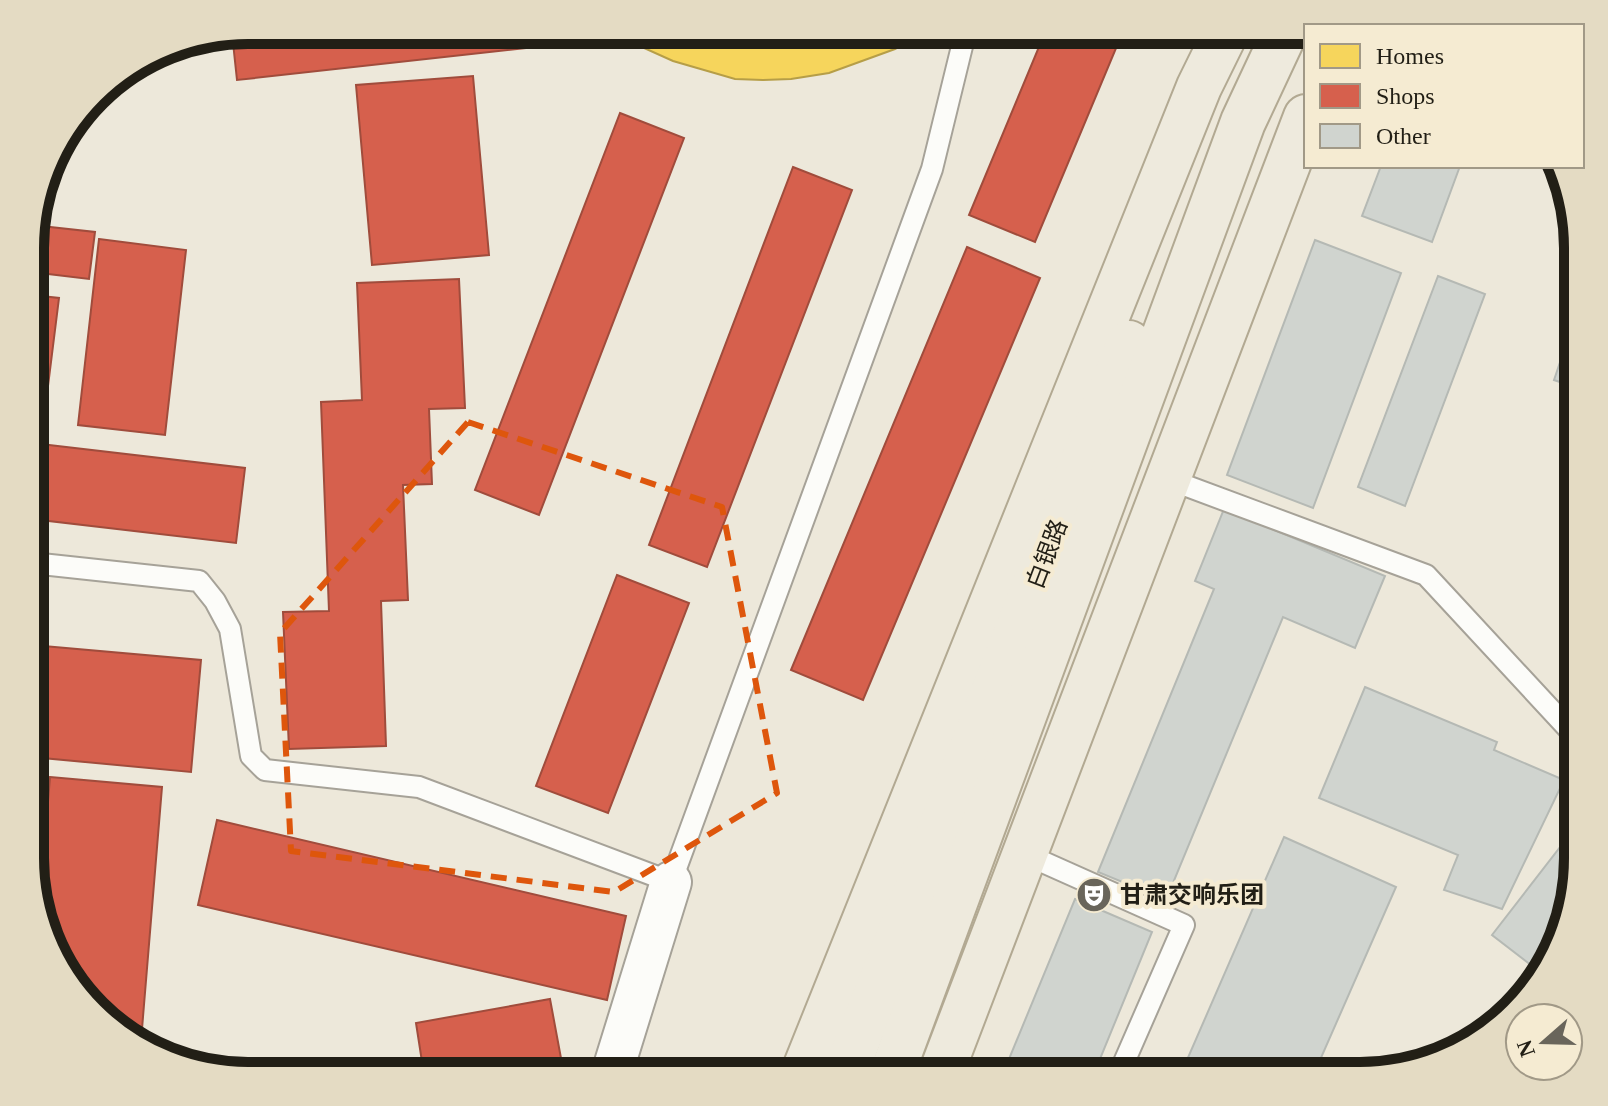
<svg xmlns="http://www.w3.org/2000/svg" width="1608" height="1106" viewBox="0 0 1608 1106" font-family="'Times New Roman','Noto Sans SC',serif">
	<rect width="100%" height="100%" fill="#ede8da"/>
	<polygon fill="#f6d55c" stroke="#b69e47" stroke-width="2" points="628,30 928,30 895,49 829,73 791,79 763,80 735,79 673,61 624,39"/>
	<g fill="#d6604d" stroke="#a04c3c" stroke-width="2">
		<polygon points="248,30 615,30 616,38 237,80 232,33"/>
		<polygon points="1046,30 1093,30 1119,41 1035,242 969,215"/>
		<polygon points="473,76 489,255 372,265 356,85"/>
		<polygon points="620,113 684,138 539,515 475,490"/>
		<polygon points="793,167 852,190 707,567 649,545"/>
		<polygon points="32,225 95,232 89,279 32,272"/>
		<polygon points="99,239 186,250 165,435 78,425"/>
		<polygon points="967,247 1040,278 863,700 791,670"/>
		<polygon points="459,279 465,408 429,409 432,484 403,485 408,600 381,601 386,746 289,749 283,612 329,611 321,402 362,400 357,283"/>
		<polygon points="32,295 59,298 44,418 32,417"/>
		<polygon points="32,443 245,468 236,543 32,519"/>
		<polygon points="617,575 689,603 608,813 536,786"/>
		<polygon points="32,645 201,660 191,772 32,757"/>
		<polygon points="50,777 162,787 141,1041 116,1031 59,967 32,887 41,888"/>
		<polygon points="217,820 626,916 607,1000 198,905"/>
		<polygon points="550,999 563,1069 522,1076 379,1076 423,1068 416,1023"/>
	</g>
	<g fill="#d0d4cf" stroke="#b5b9b4" stroke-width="2">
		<polygon points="1381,166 1460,166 1432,242 1362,216"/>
		<polygon points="1315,240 1401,273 1313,508 1227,475"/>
		<polygon points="1438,276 1485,294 1405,506 1358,487"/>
		<polygon points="1578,309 1578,388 1554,380"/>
		<polygon points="1224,509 1385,576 1355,648 1283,617 1166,900 1098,872 1214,589 1195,581"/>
		<polygon points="1365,687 1497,742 1494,750 1564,780 1502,909 1444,890 1458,855 1319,798"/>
		<polygon points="1578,824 1578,872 1540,972 1492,935"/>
		<polygon points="1284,837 1396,887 1313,1076 1180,1076"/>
		<polygon points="1075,899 1152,932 1093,1076 1002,1076"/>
	</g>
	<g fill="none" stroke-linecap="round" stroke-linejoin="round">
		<defs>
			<g id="service">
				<polyline points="1168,479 1426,575 1578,739"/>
				<polyline points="32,563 199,581 215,601 230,629 251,756 265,770 419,787 671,882 932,169 966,30"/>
				<polyline points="1025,854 1184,925 1118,1076"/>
			</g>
			<polyline id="minor" points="611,1076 671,882"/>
			<g id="primary">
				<polyline points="802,1076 1199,87 1227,30"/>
				<polyline points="844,1076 1129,343"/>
				<polyline points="891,1076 1243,122 1286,30"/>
				<polyline points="940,1076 1306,117"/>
			</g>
		</defs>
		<use href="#service" stroke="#a6a298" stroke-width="24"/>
		<use href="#minor" stroke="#a6a298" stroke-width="44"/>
		<use href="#primary" stroke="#b2a992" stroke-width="48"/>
		<use href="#service" stroke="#fcfcf9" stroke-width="20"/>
		<use href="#minor" stroke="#fcfcf9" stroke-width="40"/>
		<use href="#primary" stroke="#eeeadd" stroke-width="44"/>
	</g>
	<path fill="none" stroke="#de560c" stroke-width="6" stroke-dasharray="16 10" stroke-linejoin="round" d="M468,422L722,507L777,793L614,892L291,851L280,633Z"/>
	<defs>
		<symbol id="theatre-disc" viewBox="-11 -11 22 22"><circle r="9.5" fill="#69655b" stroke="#f5ebd2"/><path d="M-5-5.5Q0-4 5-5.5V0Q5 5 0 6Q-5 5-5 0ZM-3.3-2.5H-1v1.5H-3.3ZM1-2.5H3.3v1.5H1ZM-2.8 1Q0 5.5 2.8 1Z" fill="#fff"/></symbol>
	</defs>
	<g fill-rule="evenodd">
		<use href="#theatre-disc" x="1074" y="875" width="40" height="40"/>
	</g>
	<g text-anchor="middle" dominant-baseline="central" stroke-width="8" stroke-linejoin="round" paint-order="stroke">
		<g font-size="24" fill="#221f16" stroke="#f5ebd2">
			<text transform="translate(1047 554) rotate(-69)">白银路</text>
		</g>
		<g font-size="24" font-weight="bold" fill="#221f16" stroke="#f5ebd2" text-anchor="start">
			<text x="1120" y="895">甘肃交响乐团</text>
		</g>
	</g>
	<path d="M0 0H1608V1106H0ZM248 44H1360A204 204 0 0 1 1564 248V858A204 204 0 0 1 1360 1062H248A204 204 0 0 1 44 858V248A204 204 0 0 1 248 44Z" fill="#e4dbc3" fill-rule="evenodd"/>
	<path fill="none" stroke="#221f16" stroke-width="10" d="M248 44H1360A204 204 0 0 1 1564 248V858A204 204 0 0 1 1360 1062H248A204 204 0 0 1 44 858V248A204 204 0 0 1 248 44Z"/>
	<rect x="1304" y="24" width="280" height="144" fill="#f5ebd2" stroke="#a19987" stroke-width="2"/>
	<rect x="1320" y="44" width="40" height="24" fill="#f6d55c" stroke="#a19987" stroke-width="2"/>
	<text x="1376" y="64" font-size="24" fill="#221f16">Homes</text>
	<rect x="1320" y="84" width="40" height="24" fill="#d6604d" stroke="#a19987" stroke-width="2"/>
	<text x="1376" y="104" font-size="24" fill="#221f16">Shops</text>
	<rect x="1320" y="124" width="40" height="24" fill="#d0d4cf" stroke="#a19987" stroke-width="2"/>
	<text x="1376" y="144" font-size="24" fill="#221f16">Other</text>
	<g transform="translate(1544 1042) rotate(250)"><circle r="38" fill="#f5ebd2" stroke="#a19987" stroke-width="2"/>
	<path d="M0-6L14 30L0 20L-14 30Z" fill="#69655b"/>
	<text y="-12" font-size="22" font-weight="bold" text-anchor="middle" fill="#221f16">N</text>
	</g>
</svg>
